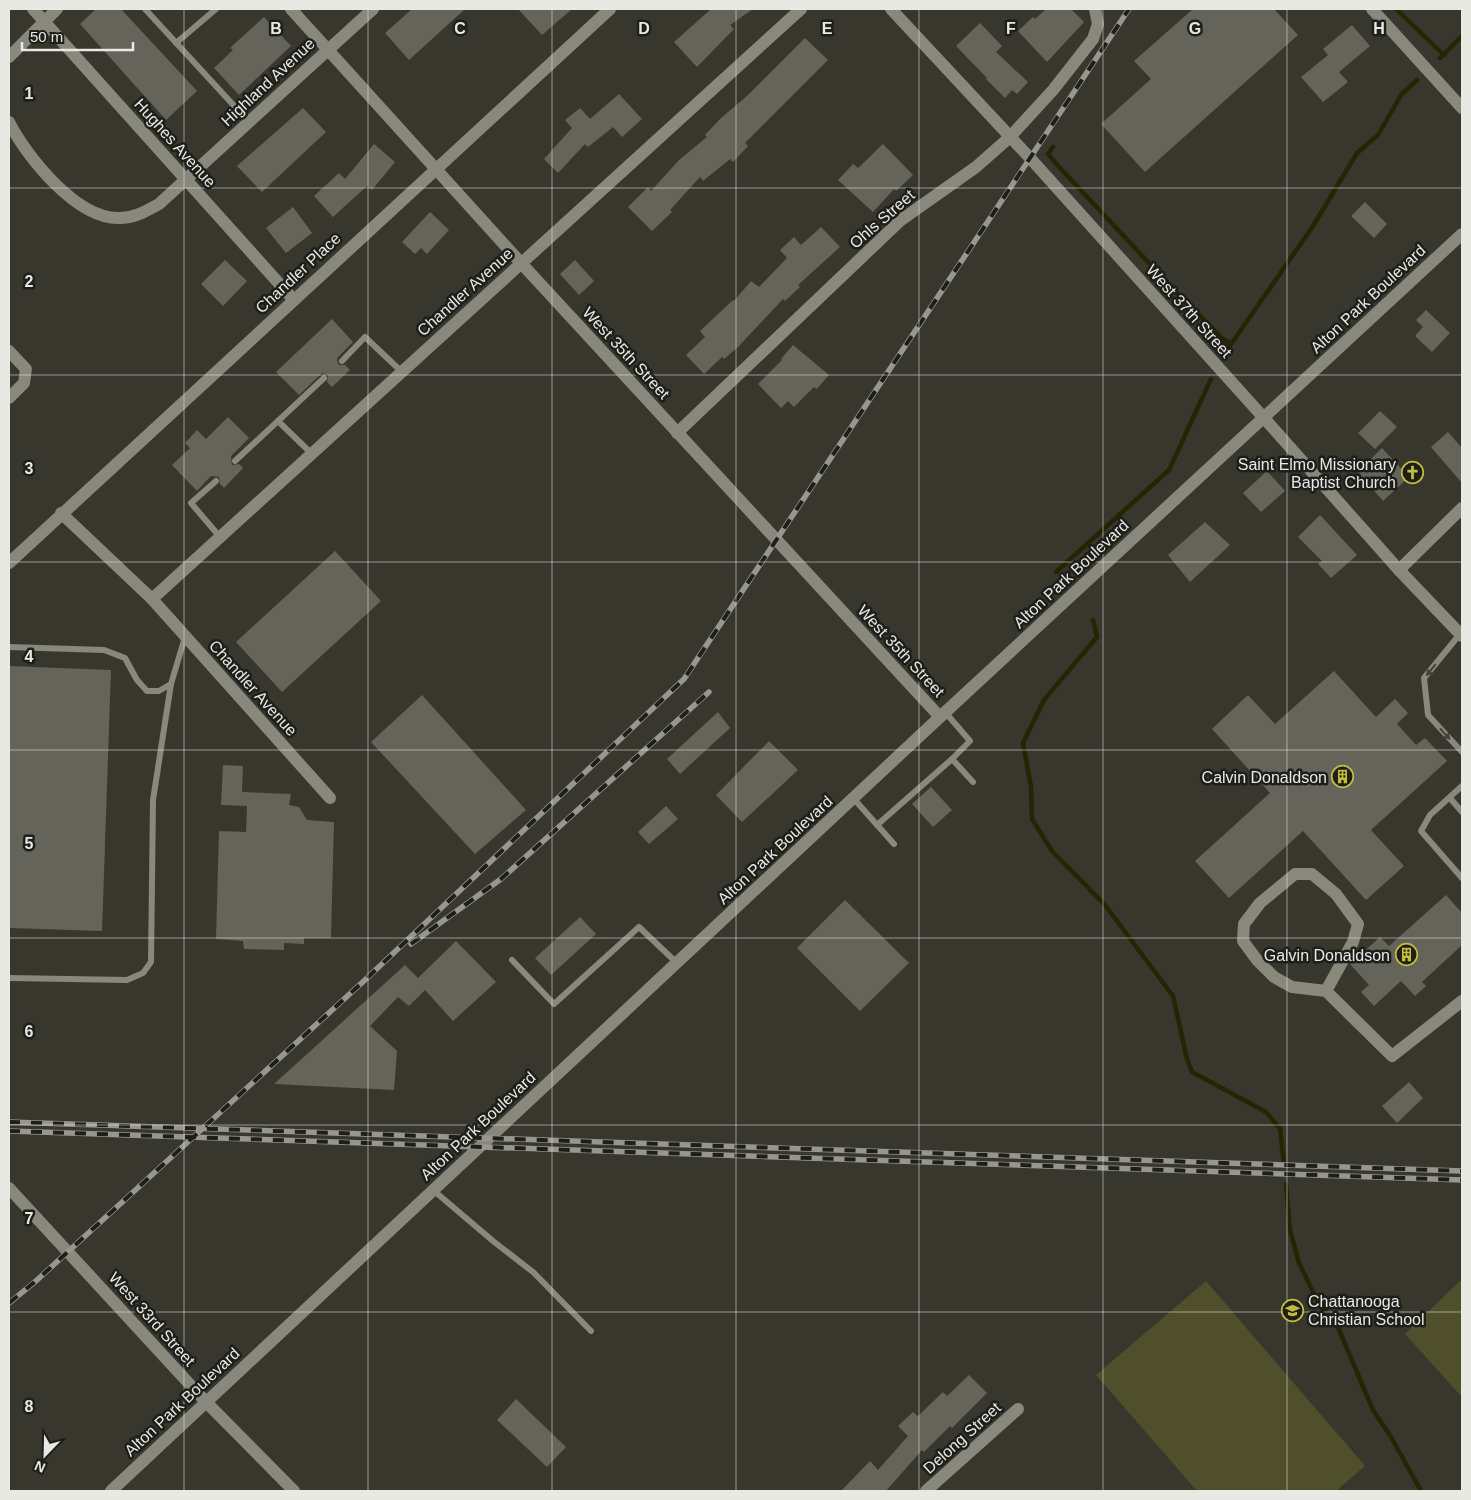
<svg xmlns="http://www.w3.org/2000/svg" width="1471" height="1500" viewBox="0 0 1471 1500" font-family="Arial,sans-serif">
	<rect width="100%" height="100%" fill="#37372e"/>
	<g fill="#504f2b">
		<polygon points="1462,1279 1462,1397 1405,1334"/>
		<polygon points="1206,1281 1365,1466 1336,1491 1197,1491 1096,1375"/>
	</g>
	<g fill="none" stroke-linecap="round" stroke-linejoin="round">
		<g stroke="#262401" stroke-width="4.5">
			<polyline points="1396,9 1444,55"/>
			<polyline points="1440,58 1462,36"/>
			<polyline points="1053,147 1048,154 1060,168 1179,295 1223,339 1231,344"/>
			<polyline points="1229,347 1313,226 1357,153 1378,135 1401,95 1417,80"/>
			<polyline points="1056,572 1169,470 1211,379"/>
			<polyline points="1093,620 1097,637 1044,700 1023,743 1031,787 1032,819 1052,851 1105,905 1173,996 1187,1059 1192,1072 1266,1112 1280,1129 1284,1164"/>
			<polyline points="1286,1184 1290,1230 1299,1263 1319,1304 1337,1325 1373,1410 1391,1437 1421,1491"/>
		</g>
	</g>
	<g fill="#64645a">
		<polygon points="96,9 121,9 197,91 166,120 80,24"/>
		<polygon points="412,9 465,9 409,60 385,33"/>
		<polygon points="518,9 572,9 542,35"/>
		<polygon points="711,9 753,9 730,25 734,29 697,67 674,42"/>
		<polygon points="1046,9 1071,9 1084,22 1047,62 1018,31 1033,17 1035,19"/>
		<polygon points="1193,9 1274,9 1298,35 1145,172 1101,124 1151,79 1134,61"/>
		<polygon points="264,17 291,46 239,95 214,68 233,50 230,48"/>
		<polygon points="980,23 1002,46 996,52 1028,82 1017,94 1012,90 1005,98 986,79 987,78 956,46"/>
		<polygon points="1352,25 1370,46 1339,72 1348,82 1323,102 1301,77 1328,55 1323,49"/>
		<polygon points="805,38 828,60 745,143 748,146 733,162 730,159 703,181 700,177 670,210 672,212 652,231 628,207 648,187 651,191 679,160 707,137 705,135 720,119 748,95"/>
		<polygon points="619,94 642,119 622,137 613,127 588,147 585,144 558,173 544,159 572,128 565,120 580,108 590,119"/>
		<polygon points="303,108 326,132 262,192 237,166"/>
		<polygon points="374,144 395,162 372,190 367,186 333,217 314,196 339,173 345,179"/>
		<polygon points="883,144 913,175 896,191 894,189 873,212 838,180 853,164 858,168"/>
		<polygon points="1365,202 1387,224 1374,238 1351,216"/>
		<polygon points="293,207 312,233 286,253 266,228"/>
		<polygon points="430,212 449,230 427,254 421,248 415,254 402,242"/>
		<polygon points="821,227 840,247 798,285 800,287 785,301 783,299 738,347 724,359 722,357 704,374 686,355 705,337 700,331 733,300 734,301 751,281 759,287 787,258 780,250 794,237 801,245"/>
		<polygon points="225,260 247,281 223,306 201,284"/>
		<polygon points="575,260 594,281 579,295 560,274"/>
		<polygon points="1426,310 1450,333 1432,352 1415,336 1423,327 1416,320"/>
		<polygon points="332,319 353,342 338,357 337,360 339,365 345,365 350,370 332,387 327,382 328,375 322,373 299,395 276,372"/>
		<polygon points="793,345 829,375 817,389 814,387 794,407 788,401 781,408 758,384 782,360 781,359"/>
		<polygon points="1380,411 1397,427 1375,449 1358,433"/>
		<polygon points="228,417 249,438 231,456 232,465 239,464 243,468 224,488 220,484 219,477 211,476 197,491 172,465 190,448 185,443 197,430 206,439"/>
		<polygon points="1448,432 1462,448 1462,483 1431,447"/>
		<polygon points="1382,448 1409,477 1383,501 1358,472"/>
		<polygon points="1267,471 1285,491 1261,512 1243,493"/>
		<polygon points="1320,515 1357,555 1331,578 1318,564 1322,561 1298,537"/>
		<polygon points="1205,522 1230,545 1190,582 1168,555"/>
		<polygon points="335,551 381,601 282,692 236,642"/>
		<polygon points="9,666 111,670 102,931 9,928"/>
		<polygon points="1334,671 1376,717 1395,699 1408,713 1397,724 1416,745 1425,738 1447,761 1371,830 1404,866 1366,900 1303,831 1229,898 1195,861 1270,793 1212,729 1248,695 1275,724"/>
		<polygon points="422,695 526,810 475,854 371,742"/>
		<polygon points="718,712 730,728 680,774 667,759"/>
		<polygon points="769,741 798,770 742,822 716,795"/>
		<polygon points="223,765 243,766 242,792 291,794 289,805 299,807 307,820 334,822 331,938 304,938 304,944 284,943 284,950 244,949 243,941 216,939 219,831 246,832 247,806 221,805"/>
		<polygon points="931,787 952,810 933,827 912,804"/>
		<polygon points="666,806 678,819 649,844 638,832"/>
		<polygon points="1446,895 1462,913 1462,945 1422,982 1426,986 1415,996 1401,981 1374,1006 1361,992 1369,985 1350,964 1380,937 1389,946"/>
		<polygon points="845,900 909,963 860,1011 797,948"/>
		<polygon points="580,917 596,934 551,975 535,958"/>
		<polygon points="456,941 496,982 453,1021 425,990 409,1006 398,997 370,1026 397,1051 394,1090 274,1084 405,965 418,978"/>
		<polygon points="1409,1082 1423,1098 1397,1123 1382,1106"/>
		<polygon points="969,1375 987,1393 952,1428 950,1426 924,1452 922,1450 886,1491 841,1491 870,1461 878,1470 908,1436 898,1426 913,1412 918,1416 943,1392 947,1396"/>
		<polygon points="516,1399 566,1447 547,1467 497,1420"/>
	</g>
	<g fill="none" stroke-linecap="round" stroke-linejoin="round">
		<g stroke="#88887d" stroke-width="6">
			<polyline points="145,9 249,122"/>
			<polyline points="176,43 216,9"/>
			<polyline points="342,361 365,337 402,372"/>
			<polyline points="312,454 278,421 324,378"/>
			<polyline points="235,461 278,421"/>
			<polyline points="216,481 191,503 220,537"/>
			<polyline points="1460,634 1424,678 1428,715 1462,752"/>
			<polyline points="9,647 104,650 125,658 137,680 147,691 159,691 171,684 185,637"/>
			<polyline points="945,712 970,741 952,759"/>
			<polyline points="1462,786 1430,815 1421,831 1462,878"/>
			<polyline points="1450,798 1462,812"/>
			<polyline points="854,799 894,844"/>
			<polyline points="877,825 952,759 973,782"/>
			<polyline points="512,960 554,1004 639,927 677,963"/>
			<polyline points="9,978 127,980 143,973 151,962 153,800 171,684"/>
			<polyline points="433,1190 493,1241 533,1272 591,1331"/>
		</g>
		<g stroke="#88887d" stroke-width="12">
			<polyline points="33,9 293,299"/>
			<polyline points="291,9 521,263 940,717"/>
			<polyline points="891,9 1030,158 1264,418"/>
			<polyline points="9,57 57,9"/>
			<path d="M9,122C26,156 77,220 120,218C135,218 146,211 159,204L373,9"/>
			<polyline points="9,351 26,369 24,383 9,398"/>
			<polyline points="677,433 901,220 976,167 1010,137 1053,90 1093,39 1098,24 1095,9"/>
			<polyline points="61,513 152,599 330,798"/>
			<polyline points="9,563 610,9"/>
			<polyline points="1399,570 1462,508"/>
			<polyline points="152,599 801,9"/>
			<polyline points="1326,991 1353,942 1358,924 1336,894 1312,874 1295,874 1260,903 1244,924 1243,941 1257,960 1274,977 1292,987 1326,991 1392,1056 1462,1001"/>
			<polyline points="9,1188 206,1402"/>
			<polyline points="926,1491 1018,1409"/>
		</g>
		<g stroke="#88887d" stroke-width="12">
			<polyline points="1264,418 1399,570 1462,636"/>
			<polyline points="206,1402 294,1491"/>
		</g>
		<g stroke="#88887d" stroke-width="12">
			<polyline points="1372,9 1462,108"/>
			<polyline points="111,1491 940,717 1462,234"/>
		</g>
		<defs>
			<g id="rail">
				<polyline points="411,944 501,879 709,692"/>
				<polyline points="9,1122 1462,1171"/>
				<polyline points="9,1131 1462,1180"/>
				<polyline points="9,1303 37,1280 366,979 684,679 1129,9"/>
			</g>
		</defs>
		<use href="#rail" stroke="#979790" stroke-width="5.5"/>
		<use href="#rail" stroke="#1e1e1a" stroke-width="4" stroke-dasharray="11" stroke-linecap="butt"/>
	</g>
	<defs><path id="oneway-solid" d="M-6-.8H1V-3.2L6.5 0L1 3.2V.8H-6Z" transform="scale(1.25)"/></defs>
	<g fill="#43433d">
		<use href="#oneway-solid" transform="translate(1431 670) rotate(129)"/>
		<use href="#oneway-solid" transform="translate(1445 734) rotate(48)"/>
	</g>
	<path fill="none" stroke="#e9e9e3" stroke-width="1" stroke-opacity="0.55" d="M184,9V1491M368,9V1491M552,9V1491M736,9V1491M919,9V1491M1103,9V1491M1287,9V1491M9,188H1462M9,375H1462M9,562H1462M9,750H1462M9,938H1462M9,1125H1462M9,1312H1462"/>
	<defs>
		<symbol id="church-ring" viewBox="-11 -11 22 22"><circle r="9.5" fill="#1e1e1a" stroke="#c2bd3f" stroke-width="1.5"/><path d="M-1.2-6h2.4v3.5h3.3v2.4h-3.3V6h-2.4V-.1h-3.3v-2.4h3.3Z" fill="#c2bd3f"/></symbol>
		<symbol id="building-ring" viewBox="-11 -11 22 22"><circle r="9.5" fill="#1e1e1a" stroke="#c2bd3f" stroke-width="1.5"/><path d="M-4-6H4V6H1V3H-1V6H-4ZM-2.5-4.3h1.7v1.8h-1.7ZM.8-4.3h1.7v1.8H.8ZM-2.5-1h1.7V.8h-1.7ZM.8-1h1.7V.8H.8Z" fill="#c2bd3f"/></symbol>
		<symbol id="school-ring" viewBox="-11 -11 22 22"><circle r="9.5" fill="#1e1e1a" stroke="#c2bd3f" stroke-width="1.5"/><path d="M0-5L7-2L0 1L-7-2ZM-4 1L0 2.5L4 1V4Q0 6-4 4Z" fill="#c2bd3f"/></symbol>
	</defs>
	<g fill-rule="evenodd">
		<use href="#church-ring" x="1400" y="460" width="25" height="25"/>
		<use href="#building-ring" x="1330" y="764" width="25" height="25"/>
		<use href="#building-ring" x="1394" y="942" width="25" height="25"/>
		<use href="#school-ring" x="1280" y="1298" width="25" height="25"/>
	</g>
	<g text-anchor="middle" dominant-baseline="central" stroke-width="5" stroke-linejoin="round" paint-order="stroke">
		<g font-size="16" fill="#e9e9e3" stroke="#1e1e1a">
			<text transform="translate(268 82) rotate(-43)">Highland Avenue</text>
			<text transform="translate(175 143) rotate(48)">Hughes Avenue</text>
			<text transform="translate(882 219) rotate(-41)">Ohls Street</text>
			<text transform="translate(298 273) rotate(-43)">Chandler Place</text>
			<text transform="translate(465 292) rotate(-42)">Chandler Avenue</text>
			<text transform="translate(1368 299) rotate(-43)">Alton Park Boulevard</text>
			<text transform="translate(1189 311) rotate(48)">West 37th Street</text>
			<text transform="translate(626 353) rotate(47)">West 35th Street</text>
			<text transform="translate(1071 574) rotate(-43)">Alton Park Boulevard</text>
			<text transform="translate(901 651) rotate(47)">West 35th Street</text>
			<text transform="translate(253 688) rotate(48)">Chandler Avenue</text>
			<text transform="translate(775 850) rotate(-43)">Alton Park Boulevard</text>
			<text transform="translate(478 1126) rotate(-43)">Alton Park Boulevard</text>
			<text transform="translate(152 1319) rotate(48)">West 33rd Street</text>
			<text transform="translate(182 1402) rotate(-43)">Alton Park Boulevard</text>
			<text transform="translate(962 1438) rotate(-42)">Delong Street</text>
		</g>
		<g font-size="16" fill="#e9e9e3" stroke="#1e1e1a" text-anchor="end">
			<text x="1396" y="464">Saint Elmo Missionary<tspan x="1396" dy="18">Baptist Church</tspan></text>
			<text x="1327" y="777">Calvin Donaldson</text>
			<text x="1390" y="955">Galvin Donaldson</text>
			<text x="1308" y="1301" text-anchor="start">Chattanooga<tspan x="1308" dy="18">Christian School</tspan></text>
		</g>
	</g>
	<g font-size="16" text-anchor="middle" font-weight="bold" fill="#e9e9e3" stroke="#1e1e1a" stroke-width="5" stroke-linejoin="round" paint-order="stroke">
		<text x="276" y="34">B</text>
		<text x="460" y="34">C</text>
		<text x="644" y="34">D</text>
		<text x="827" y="34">E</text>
		<text x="1011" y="34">F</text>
		<text x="1195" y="34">G</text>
		<text x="1379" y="34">H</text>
		<text x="29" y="99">1</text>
		<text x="29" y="287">2</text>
		<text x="29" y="474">3</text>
		<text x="29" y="662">4</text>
		<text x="29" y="849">5</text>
		<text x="29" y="1037">6</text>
		<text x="29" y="1224">7</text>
		<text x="29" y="1412">8</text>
	</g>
	<rect width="1471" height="1500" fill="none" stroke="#e9e9e3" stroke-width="20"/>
	<g transform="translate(45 1455) rotate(203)" stroke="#1e1e1a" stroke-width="4" paint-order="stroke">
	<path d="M0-4L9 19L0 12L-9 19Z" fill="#e9e9e3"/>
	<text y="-8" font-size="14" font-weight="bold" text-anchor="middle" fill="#e9e9e3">N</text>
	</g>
	<path d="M22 42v8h111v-8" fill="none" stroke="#e9e9e3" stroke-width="2.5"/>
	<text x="30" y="42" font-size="15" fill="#e9e9e3" stroke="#1e1e1a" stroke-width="4" paint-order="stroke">50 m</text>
</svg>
